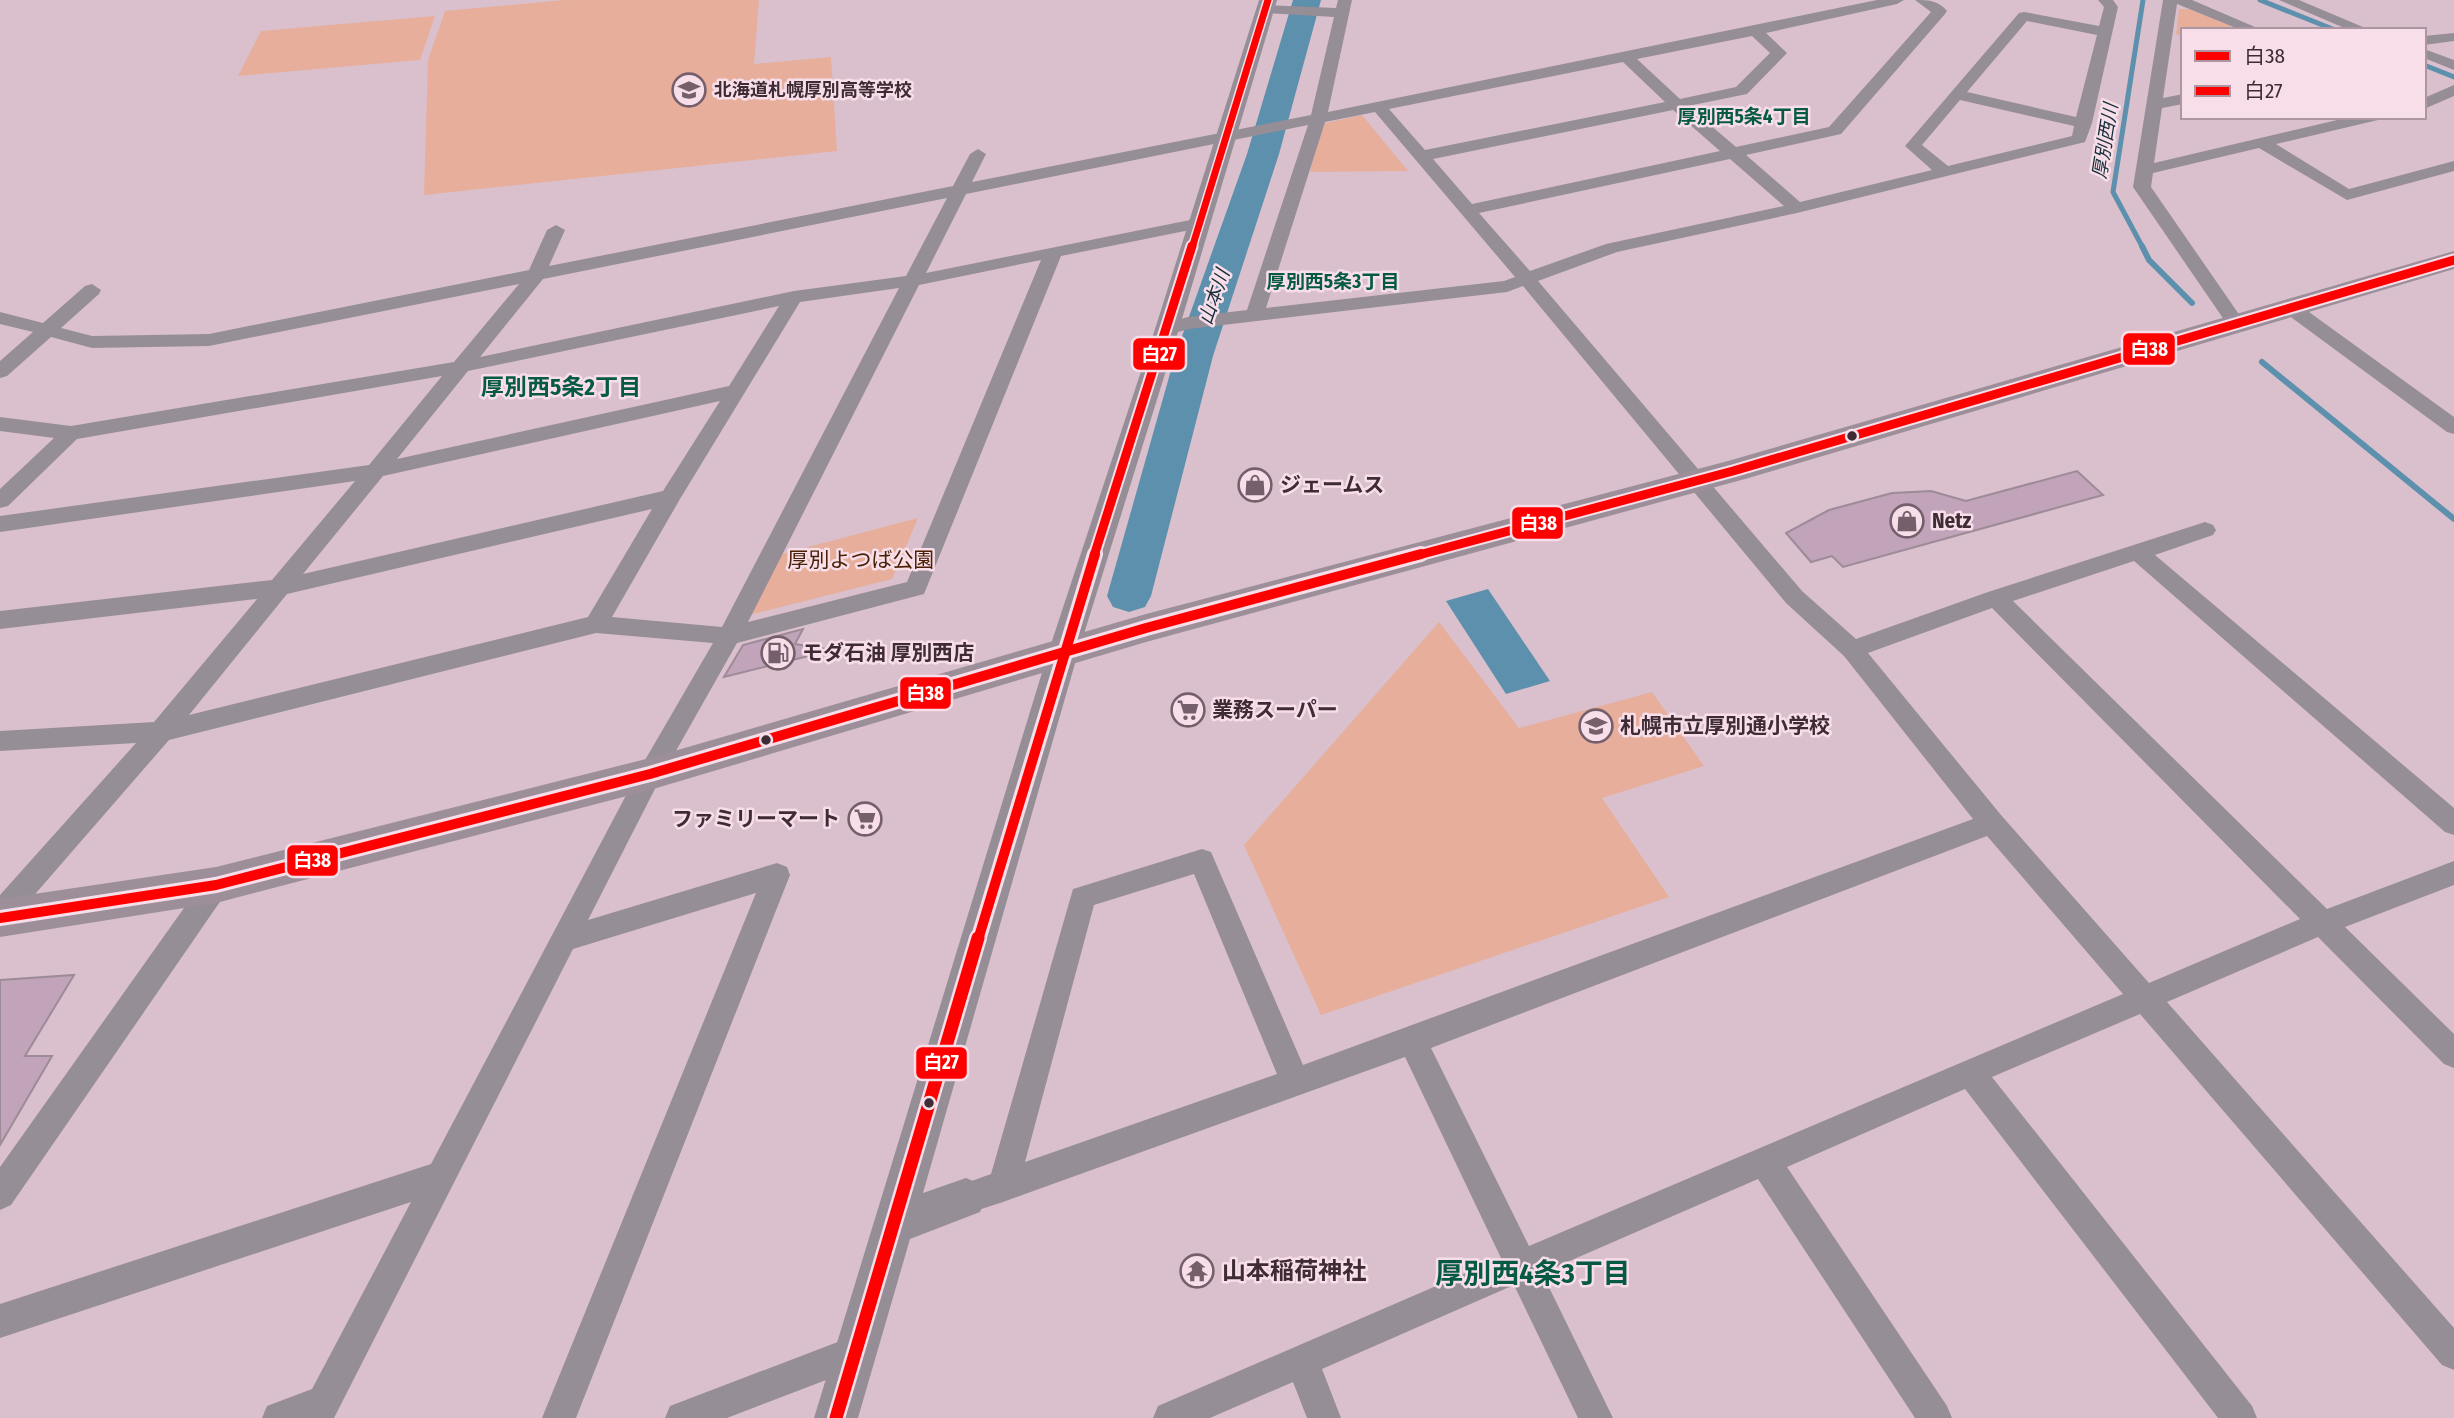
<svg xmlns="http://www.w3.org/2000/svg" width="2454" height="1418" viewBox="0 0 2454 1418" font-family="'Fira Sans Condensed','Noto Sans JP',sans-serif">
	<rect width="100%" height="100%" fill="#dac0cd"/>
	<g fill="#e6ae9b">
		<polygon points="565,0 759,0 754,64 831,57 837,151 424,195 428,60 445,11"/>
		<polygon points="2179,9 2189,9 2230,25 2232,29 2183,30 2183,37 2176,34"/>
		<polygon points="435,16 420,60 238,76 261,31"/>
		<polygon points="1362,115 1408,171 1310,172 1321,124"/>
		<polygon points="918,518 892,579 749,615 778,555"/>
		<polygon points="1439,622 1519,728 1652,692 1704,766 1602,798 1669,897 1321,1015 1244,845"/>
	</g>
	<polygon fill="#5d90ac" points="1488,589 1550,681 1506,694 1446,601"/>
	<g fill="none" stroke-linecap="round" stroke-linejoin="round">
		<g stroke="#5d90ac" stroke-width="5">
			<polyline points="2260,0 2335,30"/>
			<polyline points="2424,65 2454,77"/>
			<polyline points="2143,248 2113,192 2143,0"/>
		</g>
		<g stroke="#5d90ac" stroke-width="6">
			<polyline points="2142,246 2149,260 2192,303"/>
			<polyline points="2262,362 2454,519"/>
		</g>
		<polygon fill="#5d90ac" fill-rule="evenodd" points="1293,0 1321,0 1279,154 1213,356 1151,596 1145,607 1129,612 1113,607 1107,596 1175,356 1247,154"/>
	</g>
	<g fill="#c1a3ba" stroke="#9d8b97" stroke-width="2">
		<polygon points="2077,471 2103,495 1843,567 1832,556 1811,562 1786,533 1829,510 1892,493 1931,491 1966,501"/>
		<polygon points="803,629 795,644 833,650 724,677 743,645"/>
		<polygon points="74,975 25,1056 52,1056 0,1145 0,980"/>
	</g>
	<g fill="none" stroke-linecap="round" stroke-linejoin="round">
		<g fill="#968e96" fill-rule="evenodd">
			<path d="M1338,0H1352L1328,112L1877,0H1904L1897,4L1766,33L1787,53L1747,94L1688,106L1736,147L1829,127L1931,12L1915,0C1928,0 1938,0 1947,11L1945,14L1841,134L1746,155L1800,202L1932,170L1905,146L2019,13L2024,12L2099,26L2104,7L2098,0H2113L2118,7L2092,123L2085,142L1797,213L1617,252L1538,281L1802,591L1856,639L1988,592L2205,522L2213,525L2216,530L2213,535L2155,555L2454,808V835L2445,832L2134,561L2013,601L2327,909L2454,861V885L2345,927L2454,1034V1068L2444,1064L2318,937L2167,1002L2454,1328V1370L2442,1365L2140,1014L1992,1077L2252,1406L2257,1418H2218L1965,1089L1787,1167L1947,1406L1952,1418H1915L1758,1179L1542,1273L1613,1418H1578L1514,1285L1322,1369L1341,1418H1307L1293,1382L1210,1418H1153L1158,1406L1501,1258L1405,1057L1003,1202L966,1214L955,1209L950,1198L955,1187L991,1174L1073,889L1202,849L1211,852L1303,1065L1973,819L1844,656L1786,603L1523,286L1507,292L1189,329L1167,335L1160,333L1157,329L1160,325L1188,317L1247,310L1308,125L966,194L926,273L1200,218L1209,223L1200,228L1061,256L924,594L737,643L659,781L588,920L777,863L787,867L790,875L576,1418H542L756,893L573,949L334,1418H262L267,1406L312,1389L411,1202L0,1338V1304L431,1164L641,767L713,643L596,633L169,740L10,923L0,926V895L136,743L0,751V731L154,722L257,599L0,629V611L272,580L355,481L0,532V516L369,465L442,376L77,439L8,506L0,508V489L54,438L0,431V417L71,426L454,362L519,284L209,346L92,348L51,337L7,376L0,378V361L33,332L0,324V312L43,323L85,286L92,284L101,290L99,294L61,328L92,336L209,334L529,270L547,230L556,225L565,230L549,266L953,186L970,154L978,149L986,154L972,182L1311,115L1334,17L1266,13L1259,9L1266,5L1336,8ZM2027,21L2097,35L2076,117L1967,92ZM1752,36L1770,53L1736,87L1680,99L1637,59ZM1623,62L1665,102L1425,150L1389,109ZM1960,100L2074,126L2072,136L1948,166L1922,145ZM1673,110L1720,151L1472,204L1433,159ZM1375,112L1515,277L1504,281L1266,308L1325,122ZM1730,159L1784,206L1606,244L1530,271L1479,213ZM947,198L906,276L794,291L480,357L543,279ZM1041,260L907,582L748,622L919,285ZM899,288L722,627L612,617L680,499L800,302ZM779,306L729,386L397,459L468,371ZM720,401L663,491L303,574L383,476ZM652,509L588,617L189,715L287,594ZM1992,608L2300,919L2149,983L2001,815L1868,653ZM1987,836L2123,994L1529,1246L1431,1048ZM1194,874L1277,1074L1025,1162L1094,905Z"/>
			<polygon points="2163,0 2192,0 2262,30 2241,30 2177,4 2163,98 2183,94 2183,104 2162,108 2154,163 2350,117 2380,117 2378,120 2276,144 2349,189 2454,161 2454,171 2347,200 2259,148 2153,173 2151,187 2245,323 2236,329 2229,327 2133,187"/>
			<polygon points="2279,0 2299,0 2370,30 2349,30"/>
			<polygon points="2454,33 2454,41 2424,45 2424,36"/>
			<polygon points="2424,49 2454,60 2454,70 2424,58"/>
			<polygon points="2454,85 2454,96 2424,109 2424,98"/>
			<polygon points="2291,302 2298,304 2454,417 2454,434 2447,432 2284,312 2282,308"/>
			<polygon points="216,873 226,877 230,885 226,893 11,1205 0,1210 0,1167 206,877"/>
			<polygon points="856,1335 868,1340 873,1352 868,1364 727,1418 665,1418 670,1406"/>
		</g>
		<polygon fill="#968e96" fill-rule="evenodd" points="1259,0 1277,0 1179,329 1078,653 923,1193 966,1178 980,1184 986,1198 980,1212 910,1239 858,1418 814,1418 1048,653 1155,329"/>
		<polygon fill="#9d8f9a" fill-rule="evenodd" points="2454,251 2454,269 1745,479 1146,642 650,790 216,903 0,937 0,899 216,867 650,758 1146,614 1728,461"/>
		<defs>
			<polyline id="bus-1-far1" points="1415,556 1733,471 2454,260"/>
			<polyline id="bus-1" points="0,918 216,885 650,774 1146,628 1421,554"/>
			<polyline id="bus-2-far3" points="1192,248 1268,0"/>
			<polyline id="bus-2-far2" points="1094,556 1192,246"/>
			<polyline id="bus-2-far1" points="978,940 1095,554"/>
			<polyline id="bus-2" points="836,1418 978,938"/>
		</defs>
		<use href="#bus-1-far1" stroke="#f7dee9" stroke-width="13"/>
		<use href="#bus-1" stroke="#f7dee9" stroke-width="16"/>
		<use href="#bus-2-far3" stroke="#f7dee9" stroke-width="10"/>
		<use href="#bus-2-far2" stroke="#f7dee9" stroke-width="13"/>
		<use href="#bus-2-far1" stroke="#f7dee9" stroke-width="16"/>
		<use href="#bus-2" stroke="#f7dee9" stroke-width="18"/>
		<use href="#bus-1-far1" stroke="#f00" stroke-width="9"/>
		<use href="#bus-1" stroke="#f00" stroke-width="10"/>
		<use href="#bus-2-far3" stroke="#f00" stroke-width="7"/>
		<use href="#bus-2-far2" stroke="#f00" stroke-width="9"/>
		<use href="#bus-2-far1" stroke="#f00" stroke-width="10"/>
		<use href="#bus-2" stroke="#f00" stroke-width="13"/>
	</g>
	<defs>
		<symbol id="school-ring" viewBox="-11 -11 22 22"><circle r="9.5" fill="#f7dee9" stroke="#755f6a" stroke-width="1.5"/><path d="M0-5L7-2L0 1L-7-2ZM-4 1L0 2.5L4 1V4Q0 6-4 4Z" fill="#755f6a"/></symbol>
		<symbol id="shop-ring" viewBox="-11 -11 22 22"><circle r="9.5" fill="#f7dee9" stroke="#755f6a" stroke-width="1.5"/><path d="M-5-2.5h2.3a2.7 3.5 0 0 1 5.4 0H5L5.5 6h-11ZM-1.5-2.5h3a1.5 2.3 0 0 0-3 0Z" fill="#755f6a"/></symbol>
		<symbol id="fuel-ring" viewBox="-11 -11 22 22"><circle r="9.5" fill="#f7dee9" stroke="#755f6a" stroke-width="1.5"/><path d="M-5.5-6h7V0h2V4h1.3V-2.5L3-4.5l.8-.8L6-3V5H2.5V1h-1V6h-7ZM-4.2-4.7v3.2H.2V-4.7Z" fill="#755f6a"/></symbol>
		<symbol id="supermarket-ring" viewBox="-11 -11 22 22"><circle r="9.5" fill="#f7dee9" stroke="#755f6a" stroke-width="1.5"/><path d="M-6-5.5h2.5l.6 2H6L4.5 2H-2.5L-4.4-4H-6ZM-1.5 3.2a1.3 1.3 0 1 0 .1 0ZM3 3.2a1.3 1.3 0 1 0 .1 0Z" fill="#755f6a"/></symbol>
		<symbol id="temple-ring" viewBox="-11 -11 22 22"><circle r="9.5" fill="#f7dee9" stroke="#755f6a" stroke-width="1.5"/><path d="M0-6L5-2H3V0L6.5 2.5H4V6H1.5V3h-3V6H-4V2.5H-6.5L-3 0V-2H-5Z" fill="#755f6a"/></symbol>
	</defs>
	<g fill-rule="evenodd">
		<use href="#school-ring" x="670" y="71" width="38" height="38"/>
		<use href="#shop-ring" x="1236" y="466" width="38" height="38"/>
		<use href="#shop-ring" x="1888" y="502" width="38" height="38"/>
		<use href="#fuel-ring" x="759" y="634" width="38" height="38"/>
		<use href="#supermarket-ring" x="1169" y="691" width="38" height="38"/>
		<use href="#school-ring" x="1577" y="707" width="38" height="38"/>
		<use href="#supermarket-ring" x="846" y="800" width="38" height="38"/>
		<use href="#temple-ring" x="1178" y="1252" width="38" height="38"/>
	</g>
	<g fill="#3e2b34" stroke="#f7dee9" stroke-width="2.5">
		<circle cx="1852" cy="436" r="6"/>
		<circle cx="766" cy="740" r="6"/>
		<circle cx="929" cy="1103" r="6"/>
	</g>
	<g text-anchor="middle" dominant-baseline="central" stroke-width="5" stroke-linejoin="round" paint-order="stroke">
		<g font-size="18" font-weight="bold" fill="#3e2b34" stroke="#f7dee9" text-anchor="start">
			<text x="714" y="90">北海道札幌厚別高等学校</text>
		</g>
		<g font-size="19" font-weight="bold" fill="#065944" stroke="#f7dee9">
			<text x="1744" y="116">厚別西5条4丁目</text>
			<text x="1333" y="281">厚別西5条3丁目</text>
		</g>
		<g font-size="19" font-style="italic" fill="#162f3b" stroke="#f7dee9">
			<text transform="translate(2105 141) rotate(-81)">厚別西川</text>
			<text transform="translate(1214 297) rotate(-71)">山本川</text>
		</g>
		<g font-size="21" font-weight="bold" fill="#3e2b34" stroke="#f7dee9" text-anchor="start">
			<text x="1280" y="485">ジェームス</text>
			<text x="1932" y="521">Netz</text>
			<text x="802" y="653">モダ石油 厚別西店</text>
			<text x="1212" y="710">業務スーパー</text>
			<text x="1620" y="726">札幌市立厚別通小学校</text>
			<text x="840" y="819" text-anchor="end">ファミリーマート</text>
		</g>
		<g font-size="21" fill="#4b2105" stroke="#f7dee9">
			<text x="861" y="560">厚別よつば公園</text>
		</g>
		<g font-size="23" font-weight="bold" fill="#065944" stroke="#f7dee9">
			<text x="561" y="387">厚別西5条2丁目</text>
		</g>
		<g font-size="24" font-weight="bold" fill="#3e2b34" stroke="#f7dee9" text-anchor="start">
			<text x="1222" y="1271">山本稲荷神社</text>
		</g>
		<g font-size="28" font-weight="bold" fill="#065944" stroke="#f7dee9">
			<text x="1533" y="1273">厚別西4条3丁目</text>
		</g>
	</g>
	<g stroke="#f7dee9" stroke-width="2.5">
		<rect x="2122" y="332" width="54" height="34" rx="7" fill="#f00"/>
		<rect x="1132" y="337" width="54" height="34" rx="7" fill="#f00"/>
		<rect x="1511" y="506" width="53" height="34" rx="7" fill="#f00"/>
		<rect x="899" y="676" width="53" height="34" rx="7" fill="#f00"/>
		<rect x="286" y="844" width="53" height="33" rx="7" fill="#f00"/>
		<rect x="915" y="1046" width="53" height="34" rx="7" fill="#f00"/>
	</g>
	<g font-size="19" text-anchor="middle" font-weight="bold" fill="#fff">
		<text x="2149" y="356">白38</text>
		<text x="1159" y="361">白27</text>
		<text x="1538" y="530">白38</text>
		<text x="925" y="700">白38</text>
		<text x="312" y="867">白38</text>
		<text x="941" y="1069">白27</text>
	</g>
	<rect x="2181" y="28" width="245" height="91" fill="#f7dee9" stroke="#ad96a1" stroke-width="2"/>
	<rect x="2195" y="51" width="35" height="10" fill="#ff0000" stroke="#ad96a1" stroke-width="2"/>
	<text x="2244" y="63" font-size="21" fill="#3e2b34">白38</text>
	<rect x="2195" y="86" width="35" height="10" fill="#ff0000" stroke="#ad96a1" stroke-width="2"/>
	<text x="2244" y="98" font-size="21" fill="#3e2b34">白27</text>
</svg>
